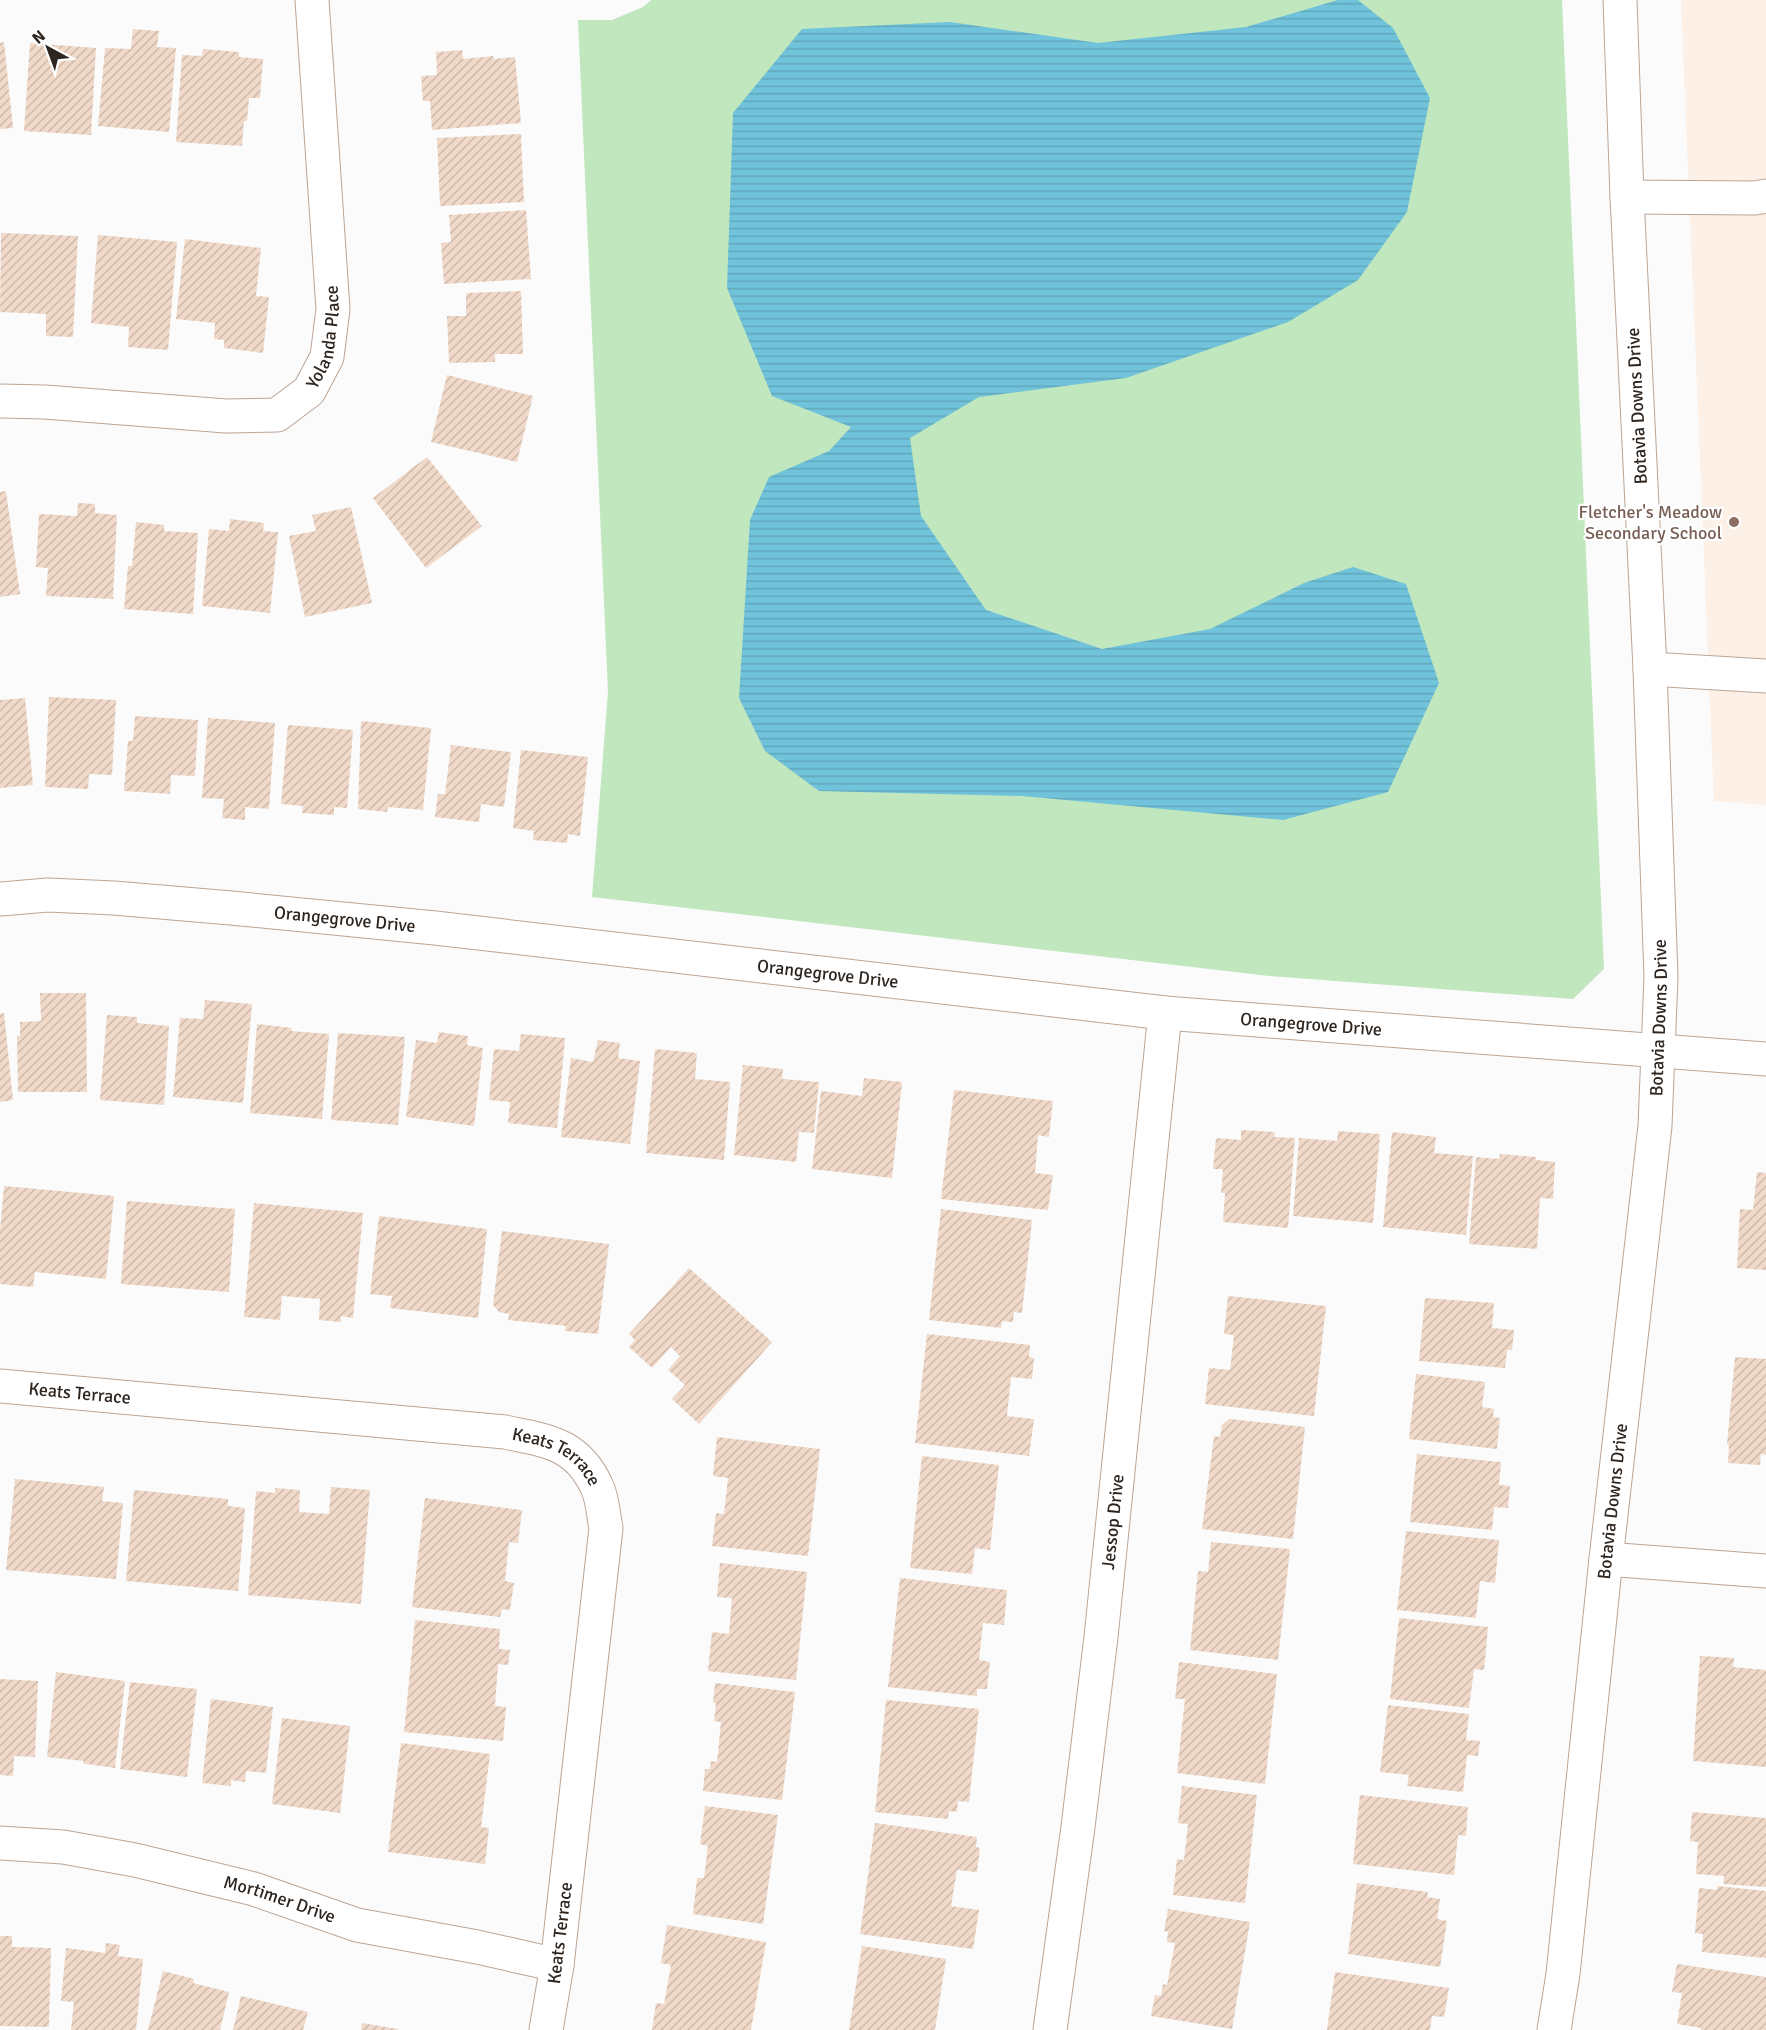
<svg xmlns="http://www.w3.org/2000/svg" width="1766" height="2030" viewBox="0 0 1766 2030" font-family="Signika,sans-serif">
	<defs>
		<pattern id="water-rules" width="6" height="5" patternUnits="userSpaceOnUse" patternTransform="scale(1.5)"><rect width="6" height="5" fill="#70c3da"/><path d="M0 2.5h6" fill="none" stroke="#61a7bb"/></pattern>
		<pattern id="building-hatch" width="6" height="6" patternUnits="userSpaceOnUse" patternTransform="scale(1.5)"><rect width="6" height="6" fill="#f0d9c8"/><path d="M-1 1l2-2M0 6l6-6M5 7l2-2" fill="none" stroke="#cebaab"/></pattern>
	</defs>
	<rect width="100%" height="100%" fill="#fbfbfb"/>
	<polygon fill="#fcf0e7" points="1681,0 1766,0 1766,805 1714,801"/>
	<polygon fill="#c0e7be" points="651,0 1562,0 1604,969 1573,999 1269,976 592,897 608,692 578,20 612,20 643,7"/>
	<polygon fill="url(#water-rules)" points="1338,0 1358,0 1393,28 1430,98 1407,212 1358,280 1288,322 1126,378 979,397 910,438 921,516 986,610 1102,649 1210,629 1304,583 1353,567 1406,584 1439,683 1388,792 1283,820 1022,796 819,791 765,751 739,698 750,520 769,477 829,451 851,427 772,396 727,288 733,113 802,29 950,22 1098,43 1246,27"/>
	<g fill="url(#building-hatch)">
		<polygon points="133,29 159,31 157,47 176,48 169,132 98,126 105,48 131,49"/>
		<polygon points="4,42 13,128 0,129 0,43"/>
		<polygon points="30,43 96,48 91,135 24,131"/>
		<polygon points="203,49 239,52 239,57 263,59 260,98 249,98 247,121 244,121 242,146 176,142 182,55 202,56"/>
		<polygon points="462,50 463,59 493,56 494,59 515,57 521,123 432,130 430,101 423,101 421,76 437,75 436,52"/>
		<polygon points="521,134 524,202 440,206 437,138"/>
		<polygon points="526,210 531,279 444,284 441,243 451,242 449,215"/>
		<polygon points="1,233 78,236 73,337 46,336 46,314 0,312"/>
		<polygon points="98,235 177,242 168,350 128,347 129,327 91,323"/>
		<polygon points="185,239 261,248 256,296 269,297 263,353 224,348 224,340 214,339 215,323 176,319"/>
		<polygon points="521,291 523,354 495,354 495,362 449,363 447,316 466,316 466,293"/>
		<polygon points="447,375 533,396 517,462 431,442"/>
		<polygon points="427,457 482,526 426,568 373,498"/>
		<polygon points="6,491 20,594 0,597 0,492"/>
		<polygon points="78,503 95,504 95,513 117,515 113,599 46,596 48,568 36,567 39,514 77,516"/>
		<polygon points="351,507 372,603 305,617 289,536 316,531 312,515"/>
		<polygon points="230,519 264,523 263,531 278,532 270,613 202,606 209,529 229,531"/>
		<polygon points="136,522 164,525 164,531 198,533 193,614 124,609 128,566 132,566"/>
		<polygon points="49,697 116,700 112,775 89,774 88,789 45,787"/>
		<polygon points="25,698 33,785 0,788 0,700"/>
		<polygon points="135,716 198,720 195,776 171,775 170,794 124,791 128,741 133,741"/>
		<polygon points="208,718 275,723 269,809 245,807 245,820 222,818 224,799 202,798"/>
		<polygon points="361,721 431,728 423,810 388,807 387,812 358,809"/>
		<polygon points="288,725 353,730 347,808 334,807 334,815 302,813 303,806 281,804"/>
		<polygon points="451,745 511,752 504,807 481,804 479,822 435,817 438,794 445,794"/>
		<polygon points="521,750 588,757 580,836 568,834 567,843 533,840 534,831 513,828"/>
		<polygon points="40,993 86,993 87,1092 18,1092 17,1036 20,1036 20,1022 41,1021"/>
		<polygon points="205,1000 252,1004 243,1103 173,1097 180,1018 203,1019"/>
		<polygon points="4,1013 13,1100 0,1102 0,1014"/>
		<polygon points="107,1015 137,1017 137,1023 169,1026 164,1105 100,1100"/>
		<polygon points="257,1024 292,1028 291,1031 329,1034 322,1119 250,1113"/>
		<polygon points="439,1032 468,1036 467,1045 483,1048 474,1126 406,1117 416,1040 437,1043"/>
		<polygon points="338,1033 405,1037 398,1125 331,1120"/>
		<polygon points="521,1034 565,1038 557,1128 508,1123 510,1102 489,1100 494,1049 519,1051"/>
		<polygon points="598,1040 620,1043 618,1058 640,1061 630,1144 561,1137 571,1058 593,1062"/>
		<polygon points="655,1049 697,1053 695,1079 730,1082 724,1160 646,1153"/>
		<polygon points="743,1065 783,1069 782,1079 819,1082 814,1133 799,1132 796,1162 734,1155"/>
		<polygon points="864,1078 902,1082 892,1178 812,1169 821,1091 862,1096"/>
		<polygon points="954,1090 1053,1101 1049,1137 1038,1135 1035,1173 1053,1175 1048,1210 941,1199"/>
		<polygon points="1241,1130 1275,1132 1274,1137 1295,1138 1288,1228 1223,1222 1225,1193 1221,1193 1223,1169 1213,1169 1216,1138 1241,1140"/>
		<polygon points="1338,1131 1380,1134 1373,1223 1293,1216 1299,1138 1337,1141"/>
		<polygon points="1392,1132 1436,1137 1434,1153 1473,1156 1466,1235 1383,1227"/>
		<polygon points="1500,1154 1536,1157 1536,1160 1555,1162 1553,1199 1540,1198 1537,1249 1469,1244 1476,1157 1499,1159"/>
		<polygon points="1757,1172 1766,1173 1766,1270 1737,1268 1740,1209 1753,1210"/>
		<polygon points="4,1186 114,1196 106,1279 35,1272 33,1287 0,1284 0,1231"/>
		<polygon points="127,1201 235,1209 229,1292 121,1284"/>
		<polygon points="254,1203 363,1213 353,1318 341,1316 341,1322 319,1320 320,1299 282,1296 280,1320 244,1317"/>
		<polygon points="941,1209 1032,1220 1022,1313 1014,1312 1013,1322 1002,1321 1001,1328 929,1320"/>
		<polygon points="379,1216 487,1229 478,1318 390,1308 392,1296 370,1294"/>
		<polygon points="502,1231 609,1244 598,1334 565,1331 566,1326 508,1320 509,1314 499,1312 493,1305"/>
		<polygon points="689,1268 772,1342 699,1424 672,1399 685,1385 668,1370 680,1356 671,1347 652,1368 629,1347 635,1340 629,1334"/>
		<polygon points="1228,1296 1326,1306 1314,1416 1205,1404 1209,1368 1230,1370 1234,1335 1224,1334"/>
		<polygon points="1425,1298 1494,1303 1492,1328 1514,1330 1512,1350 1507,1350 1505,1368 1419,1361"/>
		<polygon points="927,1334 1030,1345 1029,1357 1034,1358 1032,1379 1011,1377 1007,1416 1034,1419 1029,1456 915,1443"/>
		<polygon points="1735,1357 1766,1359 1766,1455 1761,1454 1760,1465 1728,1463 1729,1445 1727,1444"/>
		<polygon points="1416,1374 1485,1382 1482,1407 1494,1409 1493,1417 1500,1418 1497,1449 1409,1439"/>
		<polygon points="1229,1419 1305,1427 1293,1539 1202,1529 1214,1436 1220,1437 1222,1425"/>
		<polygon points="717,1437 820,1449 808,1556 712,1546 716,1513 724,1514 728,1478 713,1476"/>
		<polygon points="1417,1454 1501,1462 1499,1485 1510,1486 1508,1508 1494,1507 1492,1530 1410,1522"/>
		<polygon points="922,1456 999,1465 990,1550 975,1548 972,1574 910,1568"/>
		<polygon points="15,1479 104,1487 102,1501 123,1503 116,1579 6,1570"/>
		<polygon points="331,1487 370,1490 361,1604 248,1595 256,1491 275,1493 275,1488 300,1490 299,1512 329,1514"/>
		<polygon points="134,1490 228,1499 228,1506 245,1508 238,1591 126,1581"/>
		<polygon points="425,1498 522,1510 518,1543 509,1542 505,1581 514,1583 510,1610 502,1609 500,1617 412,1607"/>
		<polygon points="1406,1531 1499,1540 1495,1583 1480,1581 1476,1618 1397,1610"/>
		<polygon points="1211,1542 1290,1549 1278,1660 1190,1650 1198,1571 1208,1572"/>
		<polygon points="720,1563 807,1572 796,1680 708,1671 712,1632 729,1634 732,1598 717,1597"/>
		<polygon points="900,1578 1007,1590 1004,1625 983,1623 979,1660 990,1662 987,1689 977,1689 977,1696 888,1687"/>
		<polygon points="1399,1618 1488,1627 1484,1670 1474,1669 1469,1708 1390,1699"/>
		<polygon points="415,1620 500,1629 499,1649 510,1650 508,1665 498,1664 495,1706 506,1707 503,1741 404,1732"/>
		<polygon points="1700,1656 1734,1658 1733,1667 1766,1670 1766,1767 1693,1761"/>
		<polygon points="1179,1662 1277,1674 1265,1784 1177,1773 1185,1699 1175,1699"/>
		<polygon points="56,1672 125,1681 115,1768 87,1764 83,1764 84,1761 47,1757"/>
		<polygon points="0,1679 38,1681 35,1757 14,1756 13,1776 0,1775"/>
		<polygon points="130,1682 197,1689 187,1777 120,1769"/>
		<polygon points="715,1683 795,1692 782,1800 703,1791 705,1769 710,1769 711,1761 717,1762 721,1722 714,1721 716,1703 713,1703"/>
		<polygon points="211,1699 273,1707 266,1773 246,1771 245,1782 231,1780 231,1786 202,1783"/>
		<polygon points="886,1700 979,1709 969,1802 958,1801 957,1812 949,1811 948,1819 875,1812"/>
		<polygon points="1388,1705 1469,1714 1466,1740 1480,1741 1478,1756 1467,1755 1463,1792 1407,1786 1409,1775 1380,1772"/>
		<polygon points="282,1718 350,1726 340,1813 272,1804"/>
		<polygon points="401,1743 490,1754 481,1827 489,1828 485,1864 388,1852"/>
		<polygon points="1182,1786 1257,1795 1245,1903 1173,1895 1177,1859 1184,1860 1188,1824 1178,1823"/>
		<polygon points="1360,1795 1468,1807 1466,1836 1458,1835 1454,1875 1353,1864"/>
		<polygon points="705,1806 778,1815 763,1924 693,1914 697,1878 704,1878 708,1846 700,1844"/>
		<polygon points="1692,1812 1766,1818 1766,1887 1723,1884 1724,1876 1696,1874 1698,1842 1690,1841"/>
		<polygon points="875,1823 977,1837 976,1847 980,1848 977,1872 957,1870 951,1906 979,1910 973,1949 860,1934"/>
		<polygon points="1357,1883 1428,1892 1427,1897 1440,1899 1437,1919 1447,1921 1440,1967 1348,1954"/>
		<polygon points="1717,1886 1766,1891 1766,1958 1702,1952 1703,1934 1695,1933 1699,1888 1717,1890"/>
		<polygon points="1168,1909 1250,1922 1232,2029 1151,2016 1155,1995 1161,1996 1163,1984 1167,1985 1175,1943 1167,1942 1168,1932 1164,1931"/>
		<polygon points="667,1925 766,1942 751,2030 652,2030 656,2003 664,2004 671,1965 661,1963"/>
		<polygon points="0,1936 12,1936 12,1947 51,1948 49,2027 0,2026"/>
		<polygon points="106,1943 120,1945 118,1956 143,1959 136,2030 71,2030 74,2002 61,2001 66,1948 105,1953"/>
		<polygon points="862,1946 946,1959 935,2030 849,2030"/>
		<polygon points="1677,1964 1766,1977 1766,2030 1701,2030 1701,2028 1677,2024 1682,1993 1672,1992"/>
		<polygon points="163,1971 194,1979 193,1983 229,1992 220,2030 148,2030"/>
		<polygon points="1335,1972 1449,1988 1444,2017 1432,2016 1430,2030 1327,2030"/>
		<polygon points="241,1996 308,2012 303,2030 233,2030"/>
		<polygon points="362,2023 398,2029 398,2030 361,2030"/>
	</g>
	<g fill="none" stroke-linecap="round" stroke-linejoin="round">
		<defs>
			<g id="minor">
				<polyline points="1627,197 1755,198 1766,196"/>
				<path id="s1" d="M0,401L45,402L226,416L277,415L309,391L327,357L333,309L312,0"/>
				<polyline points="1650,669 1766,676"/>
				<path id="s2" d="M0,899L48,895L114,898L231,908L435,928L1165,1013L1766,1059"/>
				<path id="s3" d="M0,1386L505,1432C547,1441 577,1443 597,1487C603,1499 603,1515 606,1528L557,1965L546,2030"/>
				<polyline points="1606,1559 1766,1571"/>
				<path id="s4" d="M0,1843L63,1847L135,1860L254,1889L357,1925L477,1947L557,1965"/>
				<path id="s5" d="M1050,2030L1078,1827L1101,1637L1165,1013"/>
				<path id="s6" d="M1554,2030L1563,1974L1606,1559L1655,1126L1661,977L1650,669L1627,197L1620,0"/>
			</g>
		</defs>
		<use href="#minor" stroke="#bba595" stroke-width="35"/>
		<use href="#minor" stroke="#fff" stroke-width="33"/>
	</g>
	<circle fill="#8d6e63" stroke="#fff" stroke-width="2" cx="1734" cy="522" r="6"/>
	<g text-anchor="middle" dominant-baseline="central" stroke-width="4.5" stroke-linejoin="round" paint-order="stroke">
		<g font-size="18" fill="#2e251f" stroke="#fff">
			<text stroke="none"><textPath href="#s1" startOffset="375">Yolanda Place</textPath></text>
			<text transform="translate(1637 406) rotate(-93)">Botavia Downs Drive</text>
			<text stroke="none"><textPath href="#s2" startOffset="346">Orangegrove Drive</textPath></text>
			<text stroke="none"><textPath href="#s2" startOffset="832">Orangegrove Drive</textPath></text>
			<text stroke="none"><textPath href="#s6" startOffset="1018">Botavia Downs Drive</textPath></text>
			<text stroke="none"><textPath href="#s2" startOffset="1318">Orangegrove Drive</textPath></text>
			<text stroke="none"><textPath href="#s3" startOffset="80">Keats Terrace</textPath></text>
			<text stroke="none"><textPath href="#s3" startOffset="566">Keats Terrace</textPath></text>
			<text stroke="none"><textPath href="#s6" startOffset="532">Botavia Downs Drive</textPath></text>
			<text stroke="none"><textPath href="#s5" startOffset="512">Jessop Drive</textPath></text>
			<text stroke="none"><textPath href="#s4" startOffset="286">Mortimer Drive</textPath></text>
			<text transform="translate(560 1933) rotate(-83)">Keats Terrace</text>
		</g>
		<g font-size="18" fill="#785e54" stroke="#fff" text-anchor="end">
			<text x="1722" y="512">Fletcher's Meadow<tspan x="1722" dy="21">Secondary School</tspan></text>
		</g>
	</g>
	<g transform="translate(48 48) rotate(319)" stroke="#ffffff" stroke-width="4.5" paint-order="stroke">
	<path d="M0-4.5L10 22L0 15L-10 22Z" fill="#2e251f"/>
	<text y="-9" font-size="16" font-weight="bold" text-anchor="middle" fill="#2e251f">N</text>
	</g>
</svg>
